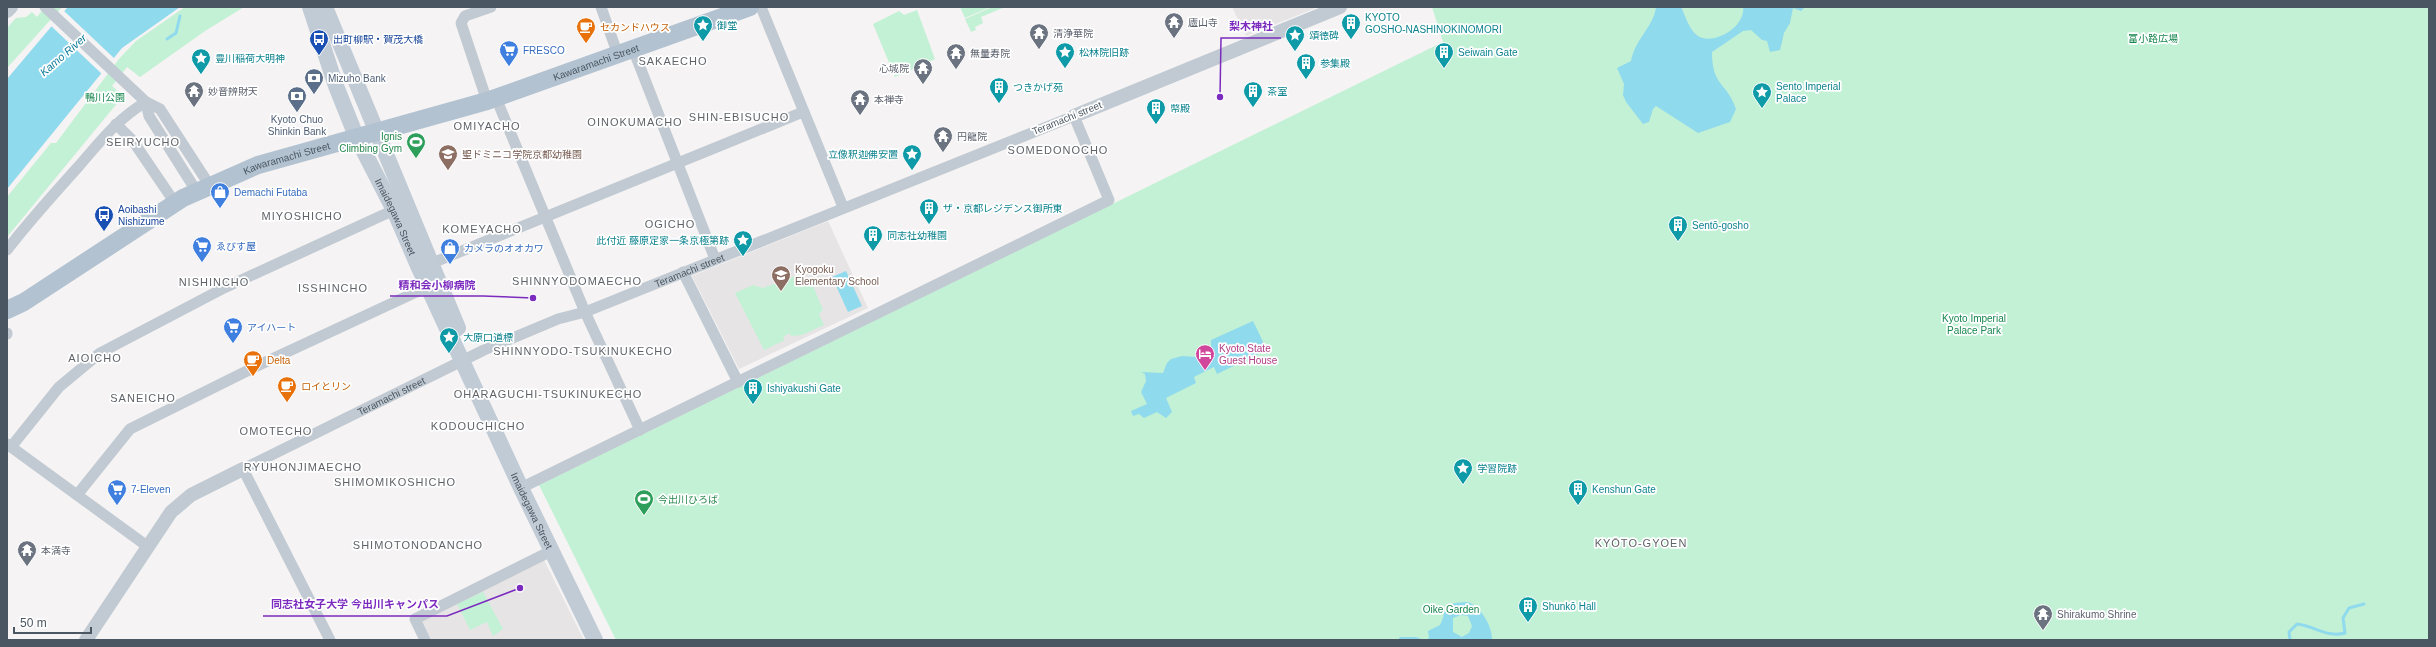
<svg xmlns="http://www.w3.org/2000/svg" width="2436" height="647" viewBox="0 0 2436 647" font-family="Arial,'Noto Sans JP',sans-serif">
	<rect width="100%" height="100%" fill="#f5f3f3"/>
	<g fill="#e6e4e5">
		<polygon points="1232,7 1318,7 1246,36"/>
		<polygon points="828,221 868,308 739,369 692,276"/>
		<polygon points="543,558 584,640 430,640 420,619"/>
	</g>
	<g fill="#c3f1d5">
		<polygon points="45,7 62,7 7,68 7,28 16,18 26,17 32,12 37,17"/>
		<polygon points="185,7 244,7 205,31 140,77 127,67 112,86 123,96 7,237 7,197 51,143 56,143 119,59 136,41"/>
		<polygon points="960,7 990,7 965,18"/>
		<polygon points="992,7 1005,7 981,17 983,23 975,27 976,30 971,32 965,19"/>
		<polygon points="1432,7 2429,7 2429,640 616,640 539,485 1443,42"/>
		<polygon points="917,10 935,59 895,77 873,24 899,11 904,15"/>
		<polygon points="798,275 801,279 811,281 823,310 819,314 824,325 802,335 791,336 790,333 783,337 785,340 764,350 735,293 753,285 763,288"/>
		<polygon points="483,592 503,629 493,636 487,622 470,630 457,604"/>
	</g>
	<g fill="#90daee" fill-rule="evenodd">
		<polygon points="180,7 122,48 7,189 7,79 67,8"/>
		<path d="M1656,7H1681C1686,17 1689,30 1698,36C1715,46 1746,26 1743,7H1805L1801,11L1793,8L1790,23L1784,33L1780,50L1770,52L1767,41L1762,40L1751,30L1743,31L1712,52C1712,87 1727,82 1736,109L1730,122L1698,133L1656,106L1653,109L1649,122L1643,124L1626,102L1623,95L1624,84L1617,68L1631,61C1635,39 1654,26 1656,7Z"/>
		<polygon points="846,271 862,306 848,312 832,277"/>
		<polygon points="1253,321 1267,350 1217,374 1214,367 1194,377 1196,383 1166,398 1172,412 1166,418 1157,412 1144,418 1139,414 1133,416 1131,411 1147,404 1141,392 1146,381 1145,374 1141,372 1163,373 1167,363 1171,359 1182,356 1197,357 1211,349 1211,340"/>
		<path d="M1465,602C1479,602 1493,627 1492,640H1425L1429,638L1428,631L1440,625C1449,608 1438,604 1465,602ZM1461,615L1468,616L1472,626L1469,633L1462,637L1453,632V618Z"/>
		<polygon points="1400,637 1416,637 1424,640 1398,640"/>
	</g>
	<polygon fill="#f5f3f3" points="63,10 115,59 103,75 50,25"/>
	<g fill="none" stroke-linecap="round" stroke-linejoin="round">
		<g stroke="#90daee" stroke-width="3">
			<polyline points="167,39 176,33 180,16"/>
			<path d="M2290,640L2289,632L2297,624C2315,626 2327,638 2345,633L2343,618L2349,608L2364,604"/>
		</g>
		<g stroke="#c1cad2" stroke-width="11">
			<polyline points="45,7 146,102 160,109 210,186"/>
			<polyline points="601,7 618,55"/>
			<polyline points="761,7 843,207"/>
			<polyline points="633,49 715,259"/>
			<polyline points="496,98 585,312 640,430"/>
			<polyline points="487,101 461,23 465,16 491,7"/>
			<polyline points="146,102 149,116 197,192"/>
			<polyline points="116,124 133,141 175,203"/>
			<path d="M7,250C29,221 54,194 78,167C99,143 118,118 146,102"/>
			<polyline points="425,266 803,112"/>
			<polyline points="683,272 738,382"/>
			<polyline points="7,333 7,334"/>
			<polyline points="7,444 147,546"/>
			<polyline points="11,447 59,387 100,353 224,288 394,210"/>
			<polyline points="77,495 130,429 259,365 427,287"/>
			<path id="s1" d="M330,640L243,469L484,350L558,319L585,312L1074,116L1109,200L529,484"/>
			<polyline points="425,640 415,619 551,551"/>
		</g>
		<g stroke="#c1cad2" stroke-width="14">
			<polyline points="7,11 11,7"/>
			<polyline points="1074,116 1340,7"/>
			<polyline points="86,640 171,512 191,495 243,469"/>
		</g>
		<g stroke="#c1cbd6" stroke-width="16">
			<path id="s2" d="M310,7L336,86L356,136L394,210L419,268L521,488L595,640"/>
			<polyline points="325,7 458,328"/>
		</g>
		<path stroke="#b3c2d1" stroke-width="18" id="s3" d="M7,310L24,302L183,198L258,165L487,101L750,7"/>
	</g>
	<defs>
		<symbol id="temple-pin" viewBox="-11 -11 22 30"><path d="M0 17L-7.5 6A9.5 9.5 0 1 1 7.5 6Z" fill="#6b7280" stroke="#fff"/><path d="M0-6L5-2H3V0L6.5 2.5H4V6H1.5V3h-3V6H-4V2.5H-6.5L-3 0V-2H-5Z" fill="#fff"/></symbol>
		<symbol id="building-pin" viewBox="-11 -11 22 30"><path d="M0 17L-7.5 6A9.5 9.5 0 1 1 7.5 6Z" fill="#0f9aa8" stroke="#fff"/><path d="M-4-6H4V6H1V3H-1V6H-4ZM-2.5-4.3h1.7v1.8h-1.7ZM.8-4.3h1.7v1.8H.8ZM-2.5-1h1.7V.8h-1.7ZM.8-1h1.7V.8H.8Z" fill="#fff"/></symbol>
		<symbol id="sight-pin" viewBox="-11 -11 22 30"><path d="M0 17L-7.5 6A9.5 9.5 0 1 1 7.5 6Z" fill="#0f9aa8" stroke="#fff"/><path d="M0-6L1.8-2.2L6-1.7L2.9 1.2L3.7 5.4L0 3.3L-3.7 5.4L-2.9 1.2L-6-1.7L-1.8-2.2Z" fill="#fff"/></symbol>
		<symbol id="cafe-pin" viewBox="-11 -11 22 30"><path d="M0 17L-7.5 6A9.5 9.5 0 1 1 7.5 6Z" fill="#e8710a" stroke="#fff"/><path d="M-5.5-4.5H6V0H3Q3 3.5 0 3.5H-2.5Q-5.5 3.5-5.5 0ZM3-3.2v2h1.7v-2ZM-6 4.5H4V6H-6Z" fill="#fff"/></symbol>
		<symbol id="bus-pin" viewBox="-11 -11 22 30"><path d="M0 17L-7.5 6A9.5 9.5 0 1 1 7.5 6Z" fill="#1a4fb4" stroke="#fff"/><path d="M-5-6H5V4H4V6H2V4H-2V6H-4V4H-5ZM-3.5-4V0h7V-4ZM-3.5 1.2v1.5H-2V1.2ZM2 1.2v1.5H3.5V1.2Z" fill="#fff"/></symbol>
		<symbol id="supermarket-pin" viewBox="-11 -11 22 30"><path d="M0 17L-7.5 6A9.5 9.5 0 1 1 7.5 6Z" fill="#3f7fe0" stroke="#fff"/><path d="M-6-5.5h2.5l.6 2H6L4.5 2H-2.5L-4.4-4H-6ZM-1.5 3.2a1.3 1.3 0 1 0 .1 0ZM3 3.2a1.3 1.3 0 1 0 .1 0Z" fill="#fff"/></symbol>
		<symbol id="bank-pin" viewBox="-11 -11 22 30"><path d="M0 17L-7.5 6A9.5 9.5 0 1 1 7.5 6Z" fill="#5c6f8a" stroke="#fff"/><path d="M-6-4H6V4H-6ZM0-2.3a2.3 2.3 0 1 0 0 4.6a2.3 2.3 0 1 0 0-4.6Z" fill="#fff"/></symbol>
		<symbol id="stadium-pin" viewBox="-11 -11 22 30"><path d="M0 17L-7.5 6A9.5 9.5 0 1 1 7.5 6Z" fill="#2e9e5b" stroke="#fff"/><path d="M0-5a6.5 5 0 1 0 0 10a6.5 5 0 1 0 0-10ZM-3.5-1.8h7v3.6h-7Z" fill="#fff"/></symbol>
		<symbol id="school-pin" viewBox="-11 -11 22 30"><path d="M0 17L-7.5 6A9.5 9.5 0 1 1 7.5 6Z" fill="#8d6e63" stroke="#fff"/><path d="M0-5L7-2L0 1L-7-2ZM-4 1L0 2.5L4 1V4Q0 6-4 4Z" fill="#fff"/></symbol>
		<symbol id="shop-pin" viewBox="-11 -11 22 30"><path d="M0 17L-7.5 6A9.5 9.5 0 1 1 7.5 6Z" fill="#3f7fe0" stroke="#fff"/><path d="M-5-2.5h2.3a2.7 3.5 0 0 1 5.4 0H5L5.5 6h-11ZM-1.5-2.5h3a1.5 2.3 0 0 0-3 0Z" fill="#fff"/></symbol>
		<symbol id="hotel-pin" viewBox="-11 -11 22 30"><path d="M0 17L-7.5 6A9.5 9.5 0 1 1 7.5 6Z" fill="#d1479c" stroke="#fff"/><path d="M-6-4.5h1.5V1H6V5H4.5V3h-9V5H-6ZM-4 0a1.8 1.8 0 1 1 3.6 0ZM.5 0V-2.5h3Q6-2.5 6 0Z" fill="#fff"/></symbol>
	</defs>
	<g fill-rule="evenodd">
		<use href="#temple-pin" x="1163" y="11" width="22" height="30"/>
		<use href="#building-pin" x="1340" y="12" width="22" height="30"/>
		<use href="#sight-pin" x="692" y="14" width="22" height="30"/>
		<use href="#cafe-pin" x="575" y="16" width="22" height="30"/>
		<use href="#temple-pin" x="1028" y="22" width="22" height="30"/>
		<use href="#sight-pin" x="1284" y="24" width="22" height="30"/>
		<use href="#bus-pin" x="308" y="28" width="22" height="30"/>
		<use href="#supermarket-pin" x="498" y="39" width="22" height="30"/>
		<use href="#sight-pin" x="1054" y="41" width="22" height="30"/>
		<use href="#building-pin" x="1433" y="41" width="22" height="30"/>
		<use href="#temple-pin" x="945" y="42" width="22" height="30"/>
		<use href="#sight-pin" x="190" y="47" width="22" height="30"/>
		<use href="#building-pin" x="1295" y="52" width="22" height="30"/>
		<use href="#temple-pin" x="912" y="57" width="22" height="30"/>
		<use href="#bank-pin" x="303" y="67" width="22" height="30"/>
		<use href="#building-pin" x="988" y="76" width="22" height="30"/>
		<use href="#temple-pin" x="183" y="80" width="22" height="30"/>
		<use href="#building-pin" x="1242" y="80" width="22" height="30"/>
		<use href="#sight-pin" x="1751" y="81" width="22" height="30"/>
		<use href="#bank-pin" x="286" y="85" width="22" height="30"/>
		<use href="#temple-pin" x="849" y="88" width="22" height="30"/>
		<use href="#building-pin" x="1145" y="97" width="22" height="30"/>
		<use href="#temple-pin" x="932" y="125" width="22" height="30"/>
		<use href="#stadium-pin" x="405" y="131" width="22" height="30"/>
		<use href="#school-pin" x="437" y="143" width="22" height="30"/>
		<use href="#sight-pin" x="901" y="143" width="22" height="30"/>
		<use href="#shop-pin" x="209" y="181" width="22" height="30"/>
		<use href="#building-pin" x="918" y="197" width="22" height="30"/>
		<use href="#bus-pin" x="93" y="204" width="22" height="30"/>
		<use href="#building-pin" x="1667" y="214" width="22" height="30"/>
		<use href="#building-pin" x="862" y="224" width="22" height="30"/>
		<use href="#sight-pin" x="732" y="229" width="22" height="30"/>
		<use href="#supermarket-pin" x="191" y="235" width="22" height="30"/>
		<use href="#shop-pin" x="439" y="237" width="22" height="30"/>
		<use href="#school-pin" x="770" y="264" width="22" height="30"/>
		<use href="#supermarket-pin" x="222" y="316" width="22" height="30"/>
		<use href="#sight-pin" x="438" y="326" width="22" height="30"/>
		<use href="#hotel-pin" x="1194" y="343" width="22" height="30"/>
		<use href="#cafe-pin" x="242" y="349" width="22" height="30"/>
		<use href="#cafe-pin" x="276" y="375" width="22" height="30"/>
		<use href="#building-pin" x="742" y="377" width="22" height="30"/>
		<use href="#sight-pin" x="1452" y="457" width="22" height="30"/>
		<use href="#supermarket-pin" x="106" y="478" width="22" height="30"/>
		<use href="#building-pin" x="1567" y="478" width="22" height="30"/>
		<use href="#stadium-pin" x="633" y="488" width="22" height="30"/>
		<use href="#temple-pin" x="16" y="539" width="22" height="30"/>
		<use href="#building-pin" x="1517" y="595" width="22" height="30"/>
		<use href="#temple-pin" x="2032" y="603" width="22" height="30"/>
	</g>
	<g text-anchor="middle" dominant-baseline="central" stroke-width="3.5" stroke-linejoin="round" paint-order="stroke">
		<g font-size="10" fill="#0d838f" stroke="#fff" text-anchor="start">
			<text x="1365" y="17">KYOTO<tspan x="1365" dy="12">GOSHO-NASHINOKINOMORI</tspan></text>
			<text x="717" y="25">御堂</text>
			<text x="1309" y="35">頌徳碑</text>
			<text x="1079" y="52">松林院旧跡</text>
			<text x="1458" y="52">Seiwain Gate</text>
			<text x="215" y="58">豊川稲荷大明神</text>
			<text x="1320" y="63">参集殿</text>
			<text x="1776" y="86">Sento Imperial<tspan x="1776" dy="12">Palace</tspan></text>
			<text x="1013" y="87">つきかげ苑</text>
			<text x="1267" y="91">茶室</text>
			<text x="1170" y="108">幣殿</text>
			<text x="898" y="154" text-anchor="end">立像釈迦佛安置</text>
			<text x="943" y="208">ザ・京都レジデンス御所東</text>
			<text x="1692" y="225">Sentō-gosho</text>
			<text x="887" y="235">同志社幼稚園</text>
			<text x="729" y="240" text-anchor="end">此付近 藤原定家一条京極第跡</text>
			<text x="463" y="337">大原口道標</text>
			<text x="767" y="388">Ishiyakushi Gate</text>
			<text x="1477" y="468">学習院跡</text>
			<text x="1592" y="489">Kenshun Gate</text>
			<text x="1542" y="606">Shunkō Hall</text>
		</g>
		<g font-size="10" fill="#5b616d" stroke="#fff" text-anchor="start">
			<text x="1188" y="22">廬山寺</text>
			<text x="1053" y="33">清浄華院</text>
			<text x="970" y="53">無量寿院</text>
			<text x="909" y="68" text-anchor="end">心城院</text>
			<text x="208" y="91">妙音辨財天</text>
			<text x="874" y="99">本禅寺</text>
			<text x="957" y="136">円龍院</text>
			<text x="41" y="550">本満寺</text>
			<text x="2057" y="614">Shirakumo Shrine</text>
		</g>
		<g font-size="10" fill="#c56008" stroke="#fff" text-anchor="start">
			<text x="600" y="27">セカンドハウス</text>
			<text x="267" y="360">Delta</text>
			<text x="301" y="386">ロイとリン</text>
		</g>
		<g font-size="10" fill="#17864f" stroke="#fff">
			<text x="2153" y="38">富小路広場</text>
			<text x="105" y="97">鴨川公園</text>
			<text x="1974" y="318">Kyoto Imperial<tspan x="1974" dy="12">Palace Park</tspan></text>
			<text x="1451" y="609">Oike Garden</text>
		</g>
		<g font-size="10" fill="#164399" stroke="#fff" text-anchor="start">
			<text x="333" y="39">出町柳駅・賀茂大橋</text>
			<text x="118" y="209">Aoibashi<tspan x="118" dy="12">Nishizume</tspan></text>
		</g>
		<g font-size="10" fill="#366cbe" stroke="#fff" text-anchor="start">
			<text x="523" y="50">FRESCO</text>
			<text x="234" y="192">Demachi Futaba</text>
			<text x="216" y="246">ゑびす屋</text>
			<text x="464" y="248">カメラのオオカワ</text>
			<text x="247" y="327">アイハート</text>
			<text x="131" y="489">7-Eleven</text>
		</g>
		<g font-size="10" fill="#4a5661" stroke="#fff">
			<text stroke="none"><textPath href="#s3" startOffset="644">Kawaramachi Street</textPath></text>
			<text transform="translate(1067 118) rotate(-22)">Teramachi street</text>
			<text stroke="none"><textPath href="#s3" startOffset="320">Kawaramachi Street</textPath></text>
			<text stroke="none"><textPath href="#s2" startOffset="227">Imaidegawa Street</textPath></text>
			<text stroke="none"><textPath href="#s1" startOffset="681">Teramachi street</textPath></text>
			<text stroke="none"><textPath href="#s1" startOffset="357">Teramachi street</textPath></text>
			<text stroke="none"><textPath href="#s2" startOffset="551">Imaidegawa Street</textPath></text>
		</g>
		<g font-size="10" fill="#4e5e75" stroke="#fff" text-anchor="start">
			<text x="328" y="78">Mizuho Bank</text>
			<text x="297" y="119" text-anchor="middle">Kyoto Chuo<tspan x="297" dy="12">Shinkin Bank</tspan></text>
		</g>
		<g font-size="10" fill="#27864d" stroke="#fff" text-anchor="end">
			<text x="402" y="136">Ignis<tspan x="402" dy="12">Climbing Gym</tspan></text>
			<text x="658" y="499" text-anchor="start">今出川ひろば</text>
		</g>
		<g font-size="10" fill="#785e54" stroke="#fff" text-anchor="start">
			<text x="462" y="154">聖ドミニコ学院京都幼稚園</text>
			<text x="795" y="269">Kyogoku<tspan x="795" dy="12">Elementary School</tspan></text>
		</g>
		<g font-size="10" fill="#b23c85" stroke="#fff" text-anchor="start">
			<text x="1219" y="348">Kyoto State<tspan x="1219" dy="12">Guest House</tspan></text>
		</g>
		<g font-size="11" font-style="italic" fill="#0c7c9b" stroke="#fff">
			<text transform="translate(63 55) rotate(-41)">Kamo River</text>
		</g>
		<g font-size="11" letter-spacing="1" fill="#5f6368" stroke="#fff">
			<text x="673" y="61">SAKAECHO</text>
			<text x="739" y="117">SHIN-EBISUCHO</text>
			<text x="635" y="122">OINOKUMACHO</text>
			<text x="487" y="126">OMIYACHO</text>
			<text x="143" y="142">SEIRYUCHO</text>
			<text x="1058" y="150">SOMEDONOCHO</text>
			<text x="302" y="216">MIYOSHICHO</text>
			<text x="670" y="224">OGICHO</text>
			<text x="482" y="229">KOMEYACHO</text>
			<text x="577" y="281">SHINNYODOMAECHO</text>
			<text x="214" y="282">NISHINCHO</text>
			<text x="333" y="288">ISSHINCHO</text>
			<text x="583" y="351">SHINNYODO-TSUKINUKECHO</text>
			<text x="95" y="358">AIOICHO</text>
			<text x="548" y="394">OHARAGUCHI-TSUKINUKECHO</text>
			<text x="143" y="398">SANEICHO</text>
			<text x="478" y="426">KODOUCHICHO</text>
			<text x="276" y="431">OMOTECHO</text>
			<text x="303" y="467">RYUHONJIMAECHO</text>
			<text x="395" y="482">SHIMOMIKOSHICHO</text>
			<text x="1641" y="543">KYŌTO-GYOEN</text>
			<text x="418" y="545">SHIMOTONODANCHO</text>
		</g>
	</g>
	<path fill="none" stroke="#7b2cbf" stroke-width="1.5" d="M1220 97L1221 38H1281M533 298L483 296H390M520 588L447 616H263"/>
	<g fill="#7b2cbf" stroke="#fff" stroke-width="1.5">
		<circle cx="1220" cy="97" r="4"/>
		<circle cx="533" cy="298" r="4"/>
		<circle cx="520" cy="588" r="4"/>
	</g>
	<g font-size="11" text-anchor="middle" font-weight="bold" fill="#7b2cbf" stroke="#fff" stroke-width="3.5" stroke-linejoin="round" paint-order="stroke">
		<text x="1251" y="30">梨木神社</text>
		<text x="437" y="289">精和会小柳病院</text>
		<text x="355" y="608">同志社女子大学 今出川キャンパス</text>
	</g>
	<rect width="2436" height="647" fill="none" stroke="#4a5661" stroke-width="16"/>
	<path d="M14 627v6h77v-6" fill="none" stroke="#4a5661" stroke-width="2"/>
	<text x="20" y="627" font-size="12" fill="#4a5661" stroke="#ffffff" stroke-width="3" paint-order="stroke">50 m</text>
</svg>
